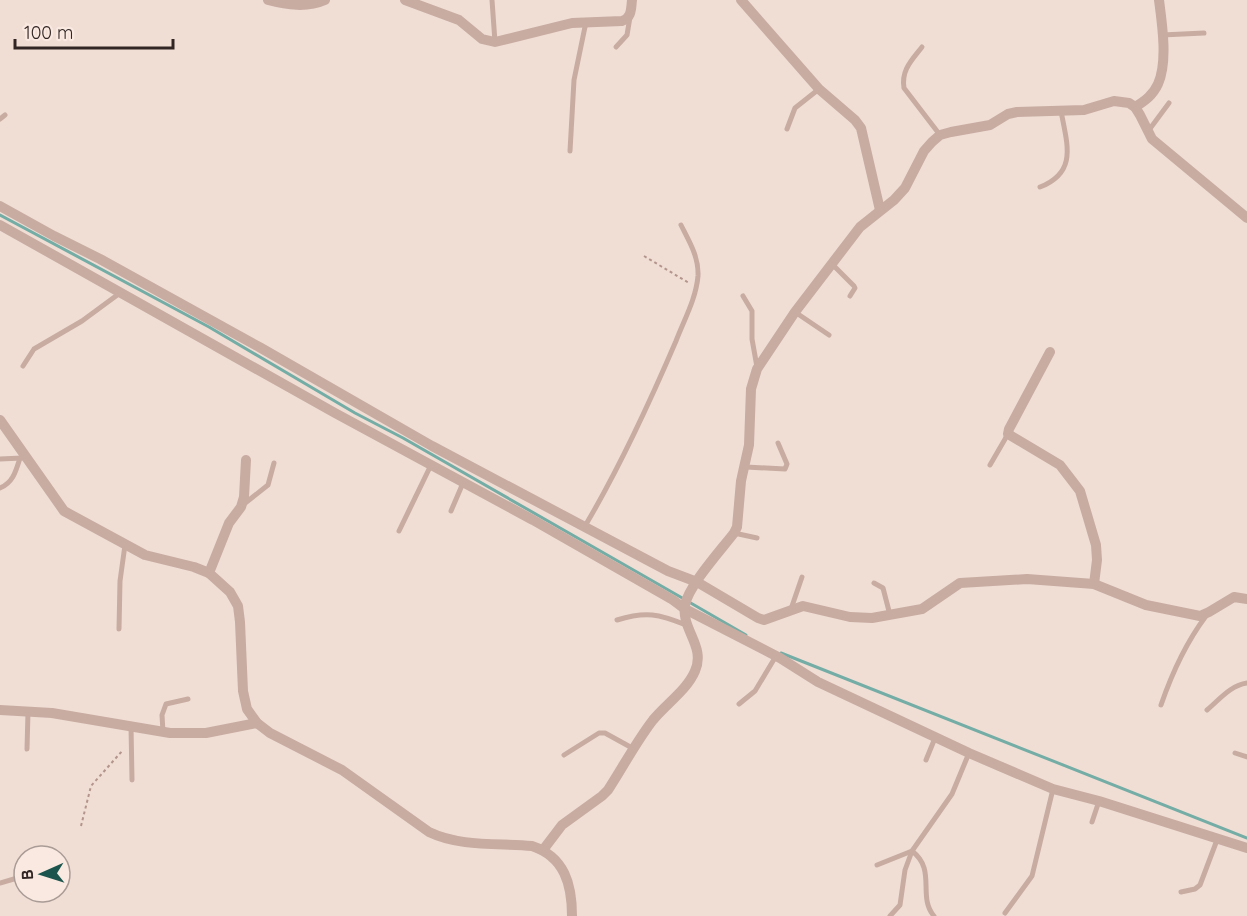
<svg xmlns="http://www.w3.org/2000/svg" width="1247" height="916" viewBox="0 0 1247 916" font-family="Quicksand,sans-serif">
	<rect width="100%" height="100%" fill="#f0ded5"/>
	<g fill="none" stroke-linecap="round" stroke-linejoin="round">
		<g stroke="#74ada5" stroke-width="3">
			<polyline points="0,215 209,327 355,413 403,438 684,599"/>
			<polyline points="689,602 746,635"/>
			<polyline points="781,653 1247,838"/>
		</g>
		<g stroke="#b4958c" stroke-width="2" stroke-dasharray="3 3" stroke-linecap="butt">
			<polyline points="644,256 689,283"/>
			<polyline points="81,826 91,786 123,750"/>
		</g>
		<g stroke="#c8aca2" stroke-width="5">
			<polyline points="492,0 495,42"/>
			<polyline points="1162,35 1204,33"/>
			<polyline points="616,47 627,35 630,17"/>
			<path d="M922,47C912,60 901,70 904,88L940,135"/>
			<polyline points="0,119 5,115"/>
			<polyline points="787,129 795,108 819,89"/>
			<polyline points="1149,130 1169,103"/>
			<polyline points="570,151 574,80 586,22"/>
			<path d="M1040,187C1078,172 1067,144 1061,111"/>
			<polyline points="833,265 854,286 855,288 850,296"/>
			<polyline points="743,296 752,311 752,339 757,367"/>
			<polyline points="795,312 829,335"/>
			<polyline points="23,366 34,349 82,321 120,293"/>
			<polyline points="0,459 22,458"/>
			<polyline points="990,465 1008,434"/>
			<polyline points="746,467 785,469 787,464 778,443"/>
			<path d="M0,488C13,483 16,471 20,458"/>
			<polyline points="244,504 268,485 274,463"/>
			<polyline points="451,511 463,483"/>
			<path d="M585,526C620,467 649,404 676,341C684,320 696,299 698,276C699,257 689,241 681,225"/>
			<polyline points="399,531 431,465"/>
			<polyline points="734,533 757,538"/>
			<polyline points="874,583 883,588 890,615"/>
			<polyline points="791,609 802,577"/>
			<path d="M617,620C646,611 659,614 686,625"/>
			<polyline points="119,629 120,581 125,545"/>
			<polyline points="739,704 755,691 776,656"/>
			<path d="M1161,705C1172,673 1185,644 1206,616"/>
			<path d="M1207,710C1219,700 1231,685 1247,683"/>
			<polyline points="131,726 132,780"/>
			<polyline points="163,732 162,715 166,704 188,699"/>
			<polyline points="27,749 28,712"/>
			<polyline points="1235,753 1247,757"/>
			<polyline points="564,755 599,733 605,733 634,749"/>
			<polyline points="926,760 935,738"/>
			<polyline points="1092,822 1099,801"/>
			<path d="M877,865L912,851C937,870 917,896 934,916"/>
			<polyline points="0,883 24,876"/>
			<polyline points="1181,892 1195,889 1200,885 1217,840"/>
			<polyline points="1005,913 1032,876 1053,789"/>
			<polyline points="890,916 900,905 905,870 912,851 952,794 969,753"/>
		</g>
		<g stroke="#c8aca2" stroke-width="10">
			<path d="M268,0C287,5 307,8 325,0"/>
			<path d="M405,0L459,20L482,39L495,42L572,23L622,21C632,18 631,8 632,0"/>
			<polyline points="741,0 819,89 855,120 861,128 880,210"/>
			<path d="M1135,107C1145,101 1153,95 1158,84C1168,62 1162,23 1159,0"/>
			<polyline points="0,206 54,236 100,259 261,348 432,446 668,571 697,582 758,618 764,620 803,606 850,617 872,618 922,609 960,583 1027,579 1094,584 1146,605 1200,616 1209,612 1234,597 1247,599"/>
			<polyline points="0,225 335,413 533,520 673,600 685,609 780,658 818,682 969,753 1053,789 1099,801 1247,848"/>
			<polyline points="1050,352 1009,429 1008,434 1060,465 1080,491 1096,545 1097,560 1094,584"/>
			<path d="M0,420L64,511L145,555L194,567L209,573L230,592L238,606L240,622L243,691L247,709L257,723L270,733L342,770L429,832C460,847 498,843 532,846C565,857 572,885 572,916"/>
			<polyline points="209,573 229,523 241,507 244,497 246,460"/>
			<polyline points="0,710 52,713 170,733 206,733 257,723"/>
			<path d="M543,850L562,825L602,796L608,790C623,767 636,742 653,720C666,704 687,690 695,671C706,646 681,630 685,605C689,585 721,550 734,533L737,527L741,481L749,445L751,389L757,369L795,312L860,227L894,200L905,188L924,151L932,142L940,135L951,132L990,125L1008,114L1017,112L1084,110L1114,101L1129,103L1135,107L1140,115L1152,139L1247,218"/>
		</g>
	</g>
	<g transform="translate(42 874) rotate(267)"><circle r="28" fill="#f9e9e1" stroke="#a99b95" stroke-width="1.5"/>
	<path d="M0-4.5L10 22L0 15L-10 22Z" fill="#1a544c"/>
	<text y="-9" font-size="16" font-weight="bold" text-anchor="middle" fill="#322624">B</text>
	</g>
	<path d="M15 39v9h158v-9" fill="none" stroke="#322624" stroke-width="3"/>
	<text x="24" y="39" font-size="18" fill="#322624" stroke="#f9e9e1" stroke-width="4.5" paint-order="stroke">100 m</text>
</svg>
